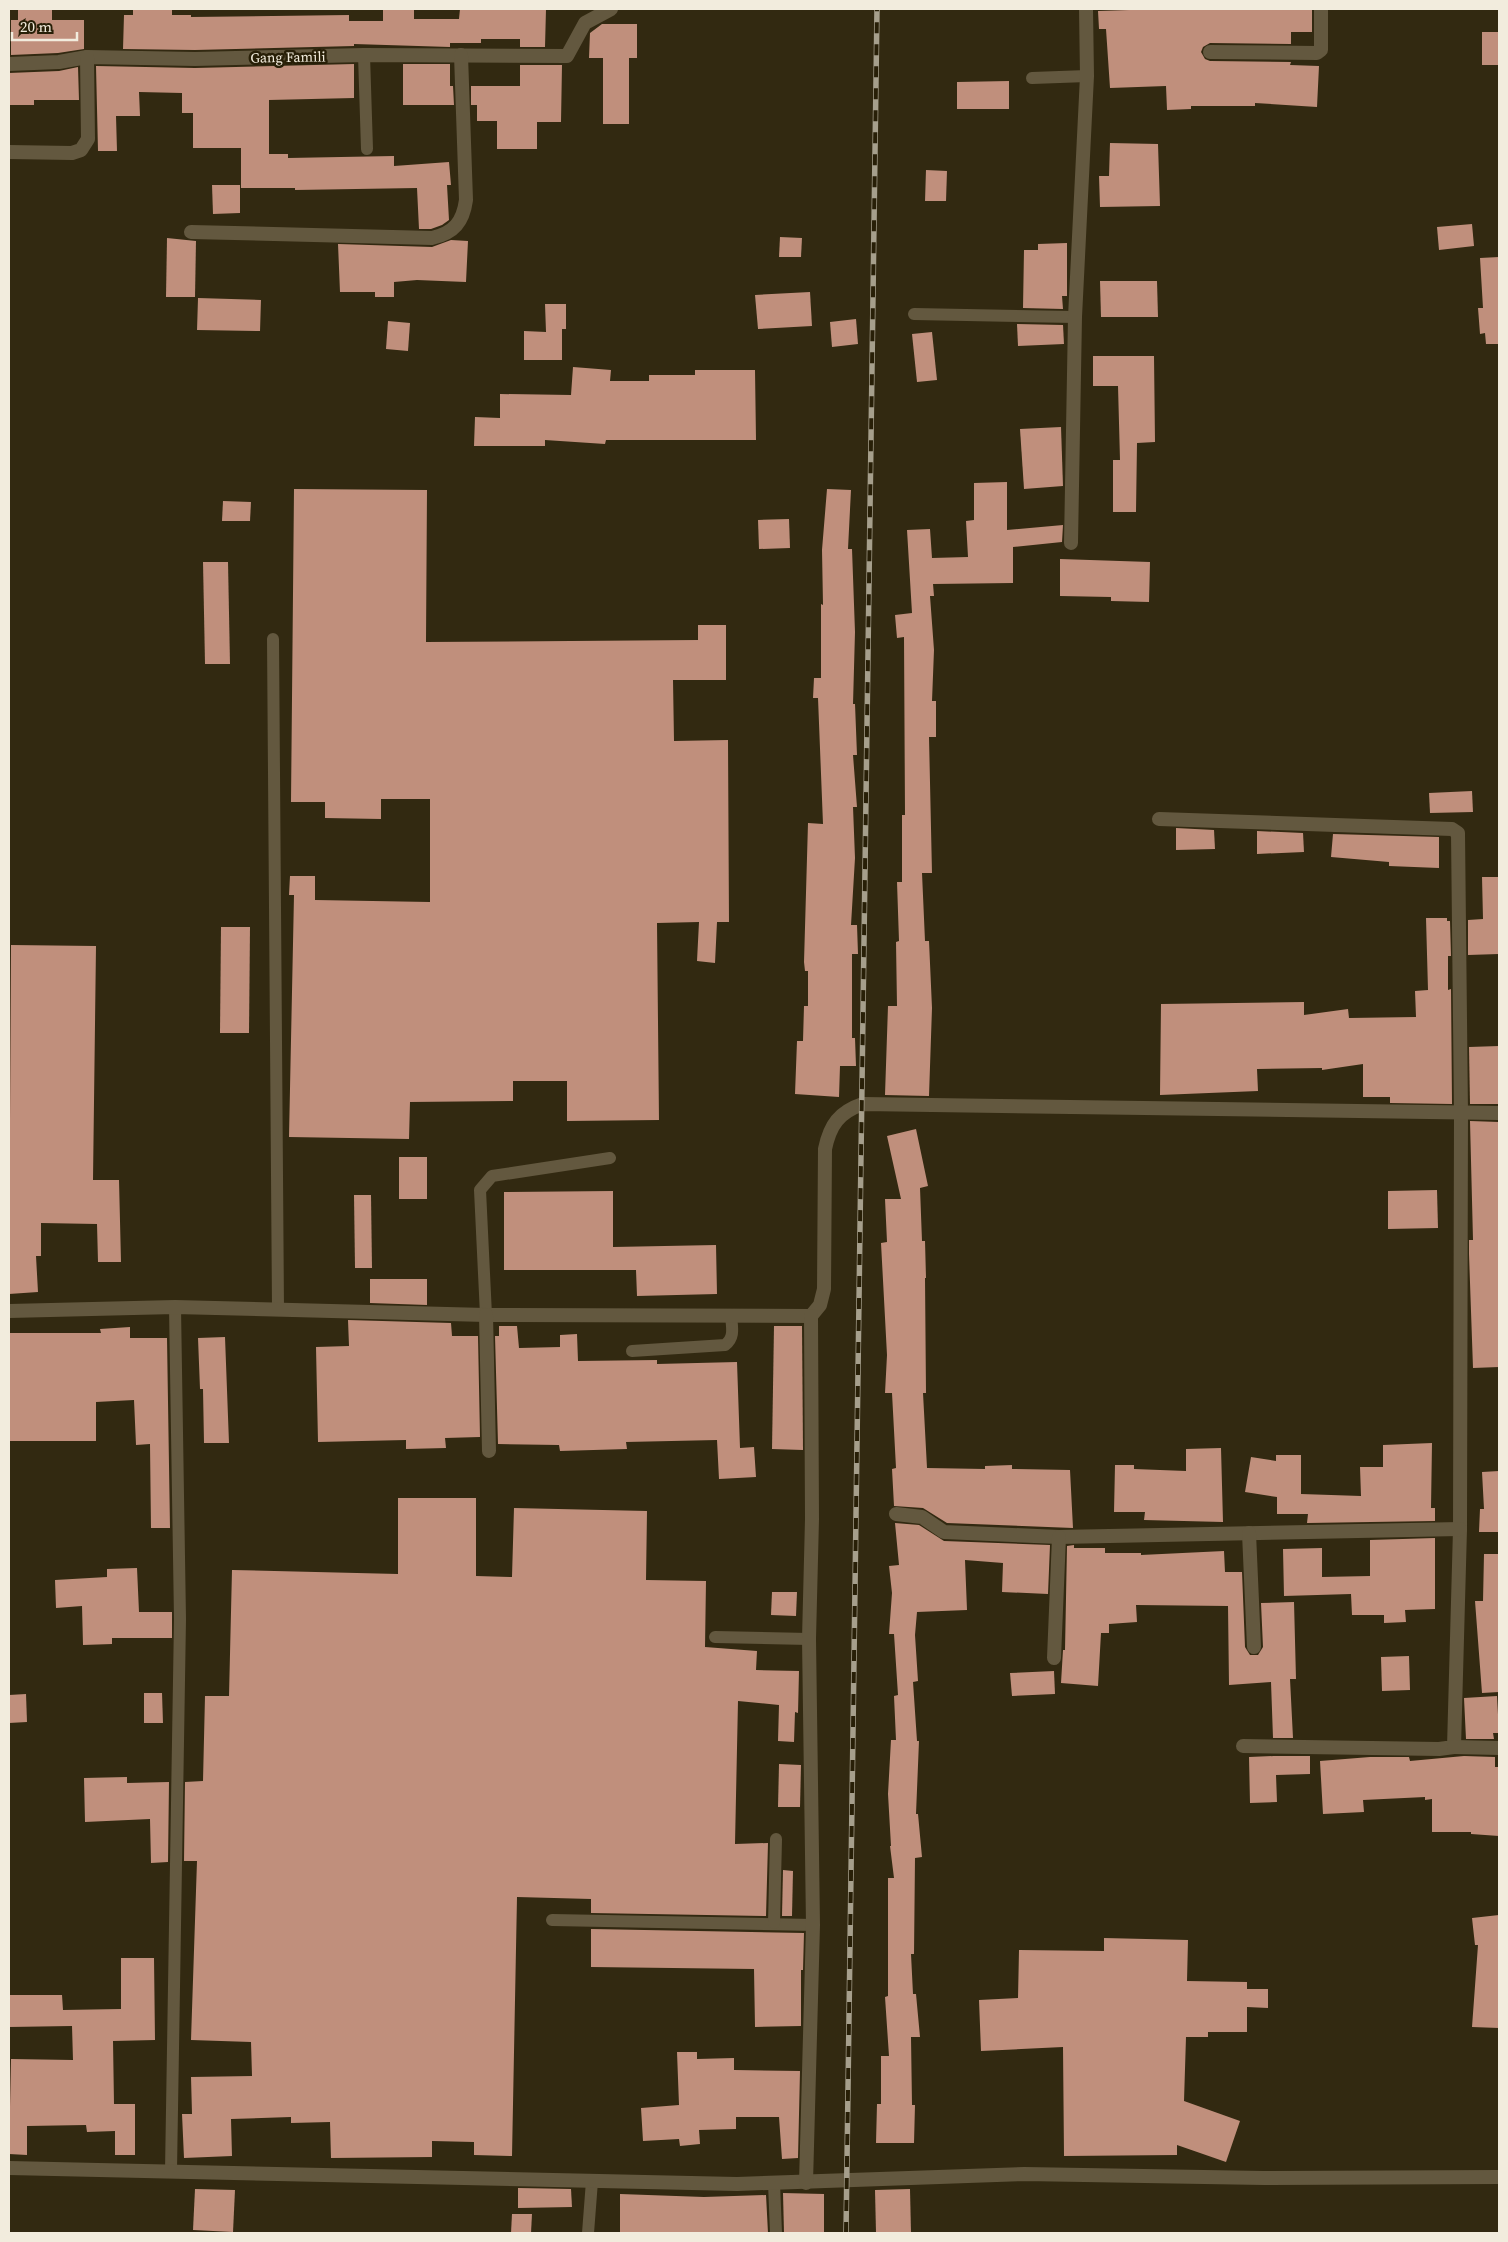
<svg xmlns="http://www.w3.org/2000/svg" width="1508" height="2242" viewBox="0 0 1508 2242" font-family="'Source Serif 4',serif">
	<rect width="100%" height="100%" fill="#322911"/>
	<g fill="#c08f7c">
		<polygon points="18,9 52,9 52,20 84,20 84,49 58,53 11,55 11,20 18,20"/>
		<polygon points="133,9 172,9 172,15 191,15 191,17 349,15 349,21 383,21 383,9 414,9 414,19 459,19 460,9 546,9 545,47 520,47 520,39 481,39 481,43 450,43 450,47 354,44 354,46 195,50 123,49 124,15 133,15"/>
		<polygon points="1160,9 1312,9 1312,32 1291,32 1291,44 1210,43 1203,47 1201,52 1205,59 1210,61 1291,62 1290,65 1319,66 1317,107 1255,103 1255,106 1191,106 1191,109 1167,110 1166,86 1110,88 1106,29 1099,29 1098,11"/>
		<polygon points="602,24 637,24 637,58 629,58 629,124 603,124 603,58 589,58 590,33"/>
		<rect x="1482" y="32" width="17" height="33"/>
		<polygon points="354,64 354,98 269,100 269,154 288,154 288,158 394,156 394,166 449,162 451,185 447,185 449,220 442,225 431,229 419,229 417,188 295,190 295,188 241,188 241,148 193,148 193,113 182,113 182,93 139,92 140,116 116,116 117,151 98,151 96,66 195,68"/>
		<polygon points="403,64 450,64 450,86 453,86 454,105 403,105"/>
		<polygon points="520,65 562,65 561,122 537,122 537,149 497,149 497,121 477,121 477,105 471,105 471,86 520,86"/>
		<polygon points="78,67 79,100 34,100 34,105 9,105 9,73 59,71"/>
		<polygon points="1009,81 1009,109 957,109 957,82"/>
		<polygon points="1110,143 1158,144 1160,206 1100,207 1099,176 1109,176"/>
		<polygon points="926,170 947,171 946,201 925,201"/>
		<polygon points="212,185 240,185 240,213 213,214"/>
		<polygon points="1472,224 1474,246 1439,250 1437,227"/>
		<polygon points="780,237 802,238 801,257 779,257"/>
		<polygon points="167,238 196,241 195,297 166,297"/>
		<polygon points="451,240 468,241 466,282 417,280 394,282 394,297 375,297 375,292 340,292 338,244 432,247"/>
		<polygon points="1067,243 1067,296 1062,296 1063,309 1023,308 1024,250 1038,250 1038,244"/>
		<polygon points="1499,257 1499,344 1486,344 1485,333 1480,334 1478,308 1483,308 1480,258"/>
		<polygon points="1100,281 1157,281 1158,317 1101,317"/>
		<polygon points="810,292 812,326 758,329 755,295"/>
		<polygon points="198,298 261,300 260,331 197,330"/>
		<polygon points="545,304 566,304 566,329 562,329 562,360 524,360 524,331 546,332"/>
		<polygon points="856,319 858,344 832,347 830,322"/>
		<polygon points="388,321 410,323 408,351 386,349"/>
		<polygon points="1017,324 1063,325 1064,344 1018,346"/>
		<polygon points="932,332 937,380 917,382 912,334"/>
		<polygon points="1093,356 1154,356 1155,442 1137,443 1136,512 1113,512 1113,460 1120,460 1118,386 1093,386"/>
		<polygon points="573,367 611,370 610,381 649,381 649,375 695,375 695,370 755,370 756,440 606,440 605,444 545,440 545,446 474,446 475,417 500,418 500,394 571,395"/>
		<polygon points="1061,427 1063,486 1024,489 1020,429"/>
		<polygon points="1007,482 1007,530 1063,525 1062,542 1013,547 1013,583 933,584 934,596 930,596 934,650 932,701 936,701 936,737 929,737 932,873 922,873 925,941 929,941 932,1008 929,1096 885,1095 888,1006 897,1006 896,942 899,941 897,882 902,882 902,815 905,815 904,637 897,638 895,615 912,613 907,530 930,529 932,558 968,557 966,521 974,520 974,483"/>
		<polygon points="294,489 427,490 426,642 698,640 698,625 726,625 726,680 673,680 674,741 728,740 729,922 717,922 715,963 697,961 699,922 657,923 659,1120 567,1121 567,1081 513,1081 513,1101 410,1102 409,1139 289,1137 294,895 289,895 290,876 315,876 315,900 430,902 430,799 381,799 381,819 325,818 325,802 291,802"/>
		<polygon points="827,489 851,490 848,549 852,549 855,632 853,704 855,704 857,755 853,755 857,807 853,807 855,858 851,925 857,925 858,954 852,954 852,1038 855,1038 856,1066 840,1066 839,1097 795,1094 797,1041 803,1041 804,1006 808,1006 808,971 805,971 804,962 808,823 823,824 818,698 813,698 814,678 821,678 821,604 823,605 822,550"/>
		<polygon points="223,501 251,502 250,521 222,521"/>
		<polygon points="789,519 790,548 759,549 758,520"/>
		<polygon points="1060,559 1150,562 1149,602 1111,601 1111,597 1060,596"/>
		<polygon points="203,562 228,562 230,664 205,664"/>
		<polygon points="1472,791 1473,812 1430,813 1429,793"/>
		<polygon points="1176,828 1214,830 1215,849 1176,850"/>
		<polygon points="1257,831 1303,833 1304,852 1257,854"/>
		<polygon points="1333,834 1439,837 1439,868 1389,866 1389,862 1331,857"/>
		<polygon points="1482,877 1499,877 1499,954 1468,955 1468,920 1483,919"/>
		<polygon points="1426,918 1447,918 1447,921 1450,921 1451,956 1448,956 1448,990 1451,989 1452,1104 1390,1103 1390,1097 1363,1097 1363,1064 1322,1070 1322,1068 1257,1069 1258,1091 1160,1095 1161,1004 1304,1002 1304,1015 1348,1009 1349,1018 1416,1017 1415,991 1428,990"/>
		<polygon points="221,927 250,927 249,1033 220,1033"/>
		<polygon points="11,945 96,946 93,1180 119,1180 121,1262 98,1262 97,1224 41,1223 41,1256 36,1256 38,1292 9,1294"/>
		<polygon points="1499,1046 1499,1104 1470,1104 1469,1047"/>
		<polygon points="1470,1121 1499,1122 1499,1367 1473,1368 1469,1254 1469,1240 1473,1240"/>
		<polygon points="916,1129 928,1186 920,1188 922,1241 925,1241 926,1278 925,1278 926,1393 923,1393 927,1468 985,1469 985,1466 1012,1465 1012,1469 1070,1470 1073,1528 947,1523 923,1508 894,1506 892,1469 896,1468 892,1393 885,1393 887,1355 881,1243 887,1242 885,1199 901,1199 887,1136"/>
		<rect x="399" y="1157" width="28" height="42"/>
		<polygon points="1437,1190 1438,1228 1388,1229 1388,1191"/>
		<polygon points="613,1191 613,1247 716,1245 717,1294 637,1296 636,1270 504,1270 504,1192"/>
		<polygon points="354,1195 371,1195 372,1268 355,1268"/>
		<polygon points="370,1279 427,1279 427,1305 370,1303"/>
		<polygon points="348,1320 451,1323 452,1336 478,1336 480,1437 445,1438 446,1448 406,1449 406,1440 318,1442 316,1347 349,1346"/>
		<polygon points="499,1326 517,1326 519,1348 560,1347 560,1335 577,1334 578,1361 657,1360 657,1364 737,1362 740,1448 754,1447 756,1477 719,1479 717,1440 626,1442 627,1449 560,1451 559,1445 498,1444 495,1336 499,1336"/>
		<polygon points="774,1326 802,1326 803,1450 772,1449"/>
		<polygon points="130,1327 130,1338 167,1338 170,1528 151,1528 150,1444 136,1445 134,1400 96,1402 96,1441 9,1441 9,1333 101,1333 100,1329"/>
		<polygon points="225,1337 229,1443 204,1443 203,1389 200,1389 198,1338"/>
		<polygon points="1432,1443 1431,1508 1435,1508 1435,1521 1307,1523 1308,1514 1277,1514 1277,1497 1245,1492 1251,1457 1276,1461 1276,1455 1301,1455 1301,1494 1361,1496 1360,1467 1383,1467 1383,1445"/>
		<polygon points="1221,1448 1223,1522 1144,1520 1145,1512 1114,1512 1115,1465 1134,1465 1134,1469 1186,1471 1186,1449"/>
		<polygon points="1499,1471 1499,1532 1479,1532 1480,1509 1484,1509 1482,1472"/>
		<polygon points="398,1498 476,1498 476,1576 512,1577 514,1508 647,1511 646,1580 706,1581 705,1647 757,1651 756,1670 799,1671 798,1713 795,1712 794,1742 778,1741 779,1705 738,1701 735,1844 768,1843 766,1916 591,1913 591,1899 517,1897 512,2156 474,2155 474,2142 432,2141 432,2157 331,2158 330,2122 291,2123 291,2117 231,2119 232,2156 184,2158 182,2114 192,2114 191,2077 252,2076 251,2042 191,2040 197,1861 184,1861 185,1782 203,1781 205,1696 229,1696 232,1570 398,1574"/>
		<polygon points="895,1523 919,1525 944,1541 1050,1545 1048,1594 1002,1592 1003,1563 965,1560 967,1610 917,1612 915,1635 918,1681 913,1682 917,1741 919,1741 916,1814 918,1814 922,1857 915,1858 914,1954 911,1954 913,1994 916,1994 920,2037 911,2037 912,2105 915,2105 914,2143 876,2143 877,2104 881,2104 881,2056 889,2056 885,1997 888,1996 888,1878 894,1878 890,1846 891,1846 888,1794 891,1740 896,1740 894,1696 898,1695 894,1634 889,1634 892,1593 889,1566 899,1565"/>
		<polygon points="1435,1538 1435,1609 1405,1610 1406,1622 1384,1623 1384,1615 1352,1615 1351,1594 1284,1596 1283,1549 1322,1548 1322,1577 1370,1576 1370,1540"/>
		<polygon points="1074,1545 1074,1548 1105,1548 1105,1553 1141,1553 1141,1555 1224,1551 1225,1572 1242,1572 1245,1647 1250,1655 1258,1655 1263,1647 1261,1603 1294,1602 1296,1679 1290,1679 1293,1738 1273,1738 1271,1682 1229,1685 1228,1606 1136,1605 1137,1622 1109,1624 1109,1633 1101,1633 1098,1686 1061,1683 1063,1650 1065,1650 1067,1546"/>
		<polygon points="1484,1554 1499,1554 1499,1692 1482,1693 1475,1601 1483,1601"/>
		<polygon points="137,1568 139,1612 172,1612 172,1638 112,1638 112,1644 83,1645 82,1606 56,1608 55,1580 107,1577 107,1569"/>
		<polygon points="772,1592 797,1592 796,1616 771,1615"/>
		<polygon points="1409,1656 1410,1690 1382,1691 1381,1657"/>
		<polygon points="1054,1671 1055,1694 1012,1696 1010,1673"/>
		<polygon points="144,1693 162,1693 163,1723 144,1723"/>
		<polygon points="26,1694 27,1722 9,1723 9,1695"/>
		<polygon points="1497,1696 1499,1733 1493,1733 1494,1739 1466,1739 1464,1698"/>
		<polygon points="1274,1756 1310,1756 1310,1774 1276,1775 1277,1802 1250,1803 1249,1757"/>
		<polygon points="1464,1756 1495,1757 1495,1767 1499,1767 1499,1836 1471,1834 1471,1832 1432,1832 1432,1799 1425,1800 1425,1797 1363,1800 1364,1812 1323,1814 1320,1761 1370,1757 1409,1757 1410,1761"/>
		<polygon points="779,1764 801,1765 800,1807 778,1807"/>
		<polygon points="127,1777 127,1783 169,1782 168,1862 151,1863 150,1819 85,1822 84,1778"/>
		<polygon points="783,1870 793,1871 792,1916 782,1916"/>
		<polygon points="1499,1915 1499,2028 1472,2027 1478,1945 1475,1945 1472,1918"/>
		<polygon points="591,1929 804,1933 803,1970 801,1970 801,2026 755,2027 754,1969 591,1967"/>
		<polygon points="1104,1938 1188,1940 1187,1981 1247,1982 1247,1989 1268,1989 1268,2008 1247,2007 1247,2032 1208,2032 1208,2037 1186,2037 1184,2101 1240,2121 1226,2162 1177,2145 1177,2155 1064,2156 1063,2047 981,2051 979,2000 1018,1998 1019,1950 1104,1951"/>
		<polygon points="121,1958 154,1958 155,2040 113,2041 114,2104 135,2104 135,2155 115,2155 115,2131 87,2132 86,2125 27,2126 27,2155 9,2154 11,2059 73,2060 72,2026 9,2027 9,1995 62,1995 63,2010 121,2009"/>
		<polygon points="677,2052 697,2052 697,2059 734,2058 734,2070 800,2071 798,2158 782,2159 779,2117 736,2117 736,2129 699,2130 700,2144 680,2146 679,2139 643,2141 641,2108 679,2105"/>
		<polygon points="518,2188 571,2189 572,2207 518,2208"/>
		<polygon points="195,2189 235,2190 233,2232 193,2230"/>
		<polygon points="910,2189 911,2233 876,2233 875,2190"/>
		<polygon points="783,2193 824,2194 824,2233 784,2233"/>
		<polygon points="620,2194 704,2197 766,2195 768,2233 620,2233"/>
		<polygon points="512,2214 532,2214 531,2233 511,2233"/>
	</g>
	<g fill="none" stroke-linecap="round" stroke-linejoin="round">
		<g stroke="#63583f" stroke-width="12">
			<polyline points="364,55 367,149"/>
			<polyline points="1032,78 1087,76"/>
			<polyline points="914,314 1075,317"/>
			<polyline points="273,639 278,1309"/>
			<polyline points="486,1315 480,1190 492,1176 610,1158"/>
			<path d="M632,1351L725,1345C735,1338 732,1327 731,1316"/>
			<polyline points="715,1637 809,1639"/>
			<polyline points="552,1920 813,1925"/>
			<polyline points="774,1923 776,1839"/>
			<polyline points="171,2171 180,1619 175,1307"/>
			<polyline points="774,2183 776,2233"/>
			<polyline points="588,2233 592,2181"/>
		</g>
		<g stroke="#63583f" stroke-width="14">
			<polyline points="1210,52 1317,53 1321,50 1321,9"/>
			<polyline points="9,64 59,62 87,57 195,59 364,55 567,56 585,23 611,9"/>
			<polyline points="9,152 72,153 81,150 88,139 87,57"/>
			<path d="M191,232L432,238C454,233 463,222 466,200L461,55"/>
			<polyline points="1071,543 1075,317 1087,76 1086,9"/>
			<polyline points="1159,819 1452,829 1458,833 1461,1113 1460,1529 1454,1747 1439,1749 1243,1746"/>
			<path d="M9,1311L175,1307L486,1315L811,1316L820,1305L824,1289L825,1149C830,1125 839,1112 863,1104L1499,1113"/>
			<polyline points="486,1315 489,1451"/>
			<polyline points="896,1514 922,1517 944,1532 1059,1537 1460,1529"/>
			<polyline points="1249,1533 1254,1647"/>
			<polyline points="1054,1658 1059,1537"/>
			<polyline points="1454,1747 1499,1748"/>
			<polyline points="9,2168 737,2184 1024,2174 1264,2178 1499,2177"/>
			<polyline points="806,2183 813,1925 809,1639 812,1519 811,1316"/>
		</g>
		<defs>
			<polyline id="rail" points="846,2233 877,9"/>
		</defs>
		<use href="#rail" stroke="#a69f8c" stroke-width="5.5"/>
		<use href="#rail" stroke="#281f07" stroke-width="4" stroke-dasharray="11" stroke-linecap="butt"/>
	</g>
	<g text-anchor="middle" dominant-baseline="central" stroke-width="5" stroke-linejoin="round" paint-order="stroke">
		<g font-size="14" fill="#f2ecdd" stroke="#281f07">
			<text transform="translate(288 57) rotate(-1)">Gang Famili</text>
		</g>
	</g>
	<rect width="1508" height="2242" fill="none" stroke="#f2ecdd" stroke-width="20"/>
	<path d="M12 32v8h65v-8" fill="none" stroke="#f2ecdd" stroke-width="2.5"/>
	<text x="20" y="32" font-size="15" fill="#f2ecdd" stroke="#281f07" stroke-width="4" paint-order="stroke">20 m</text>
</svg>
